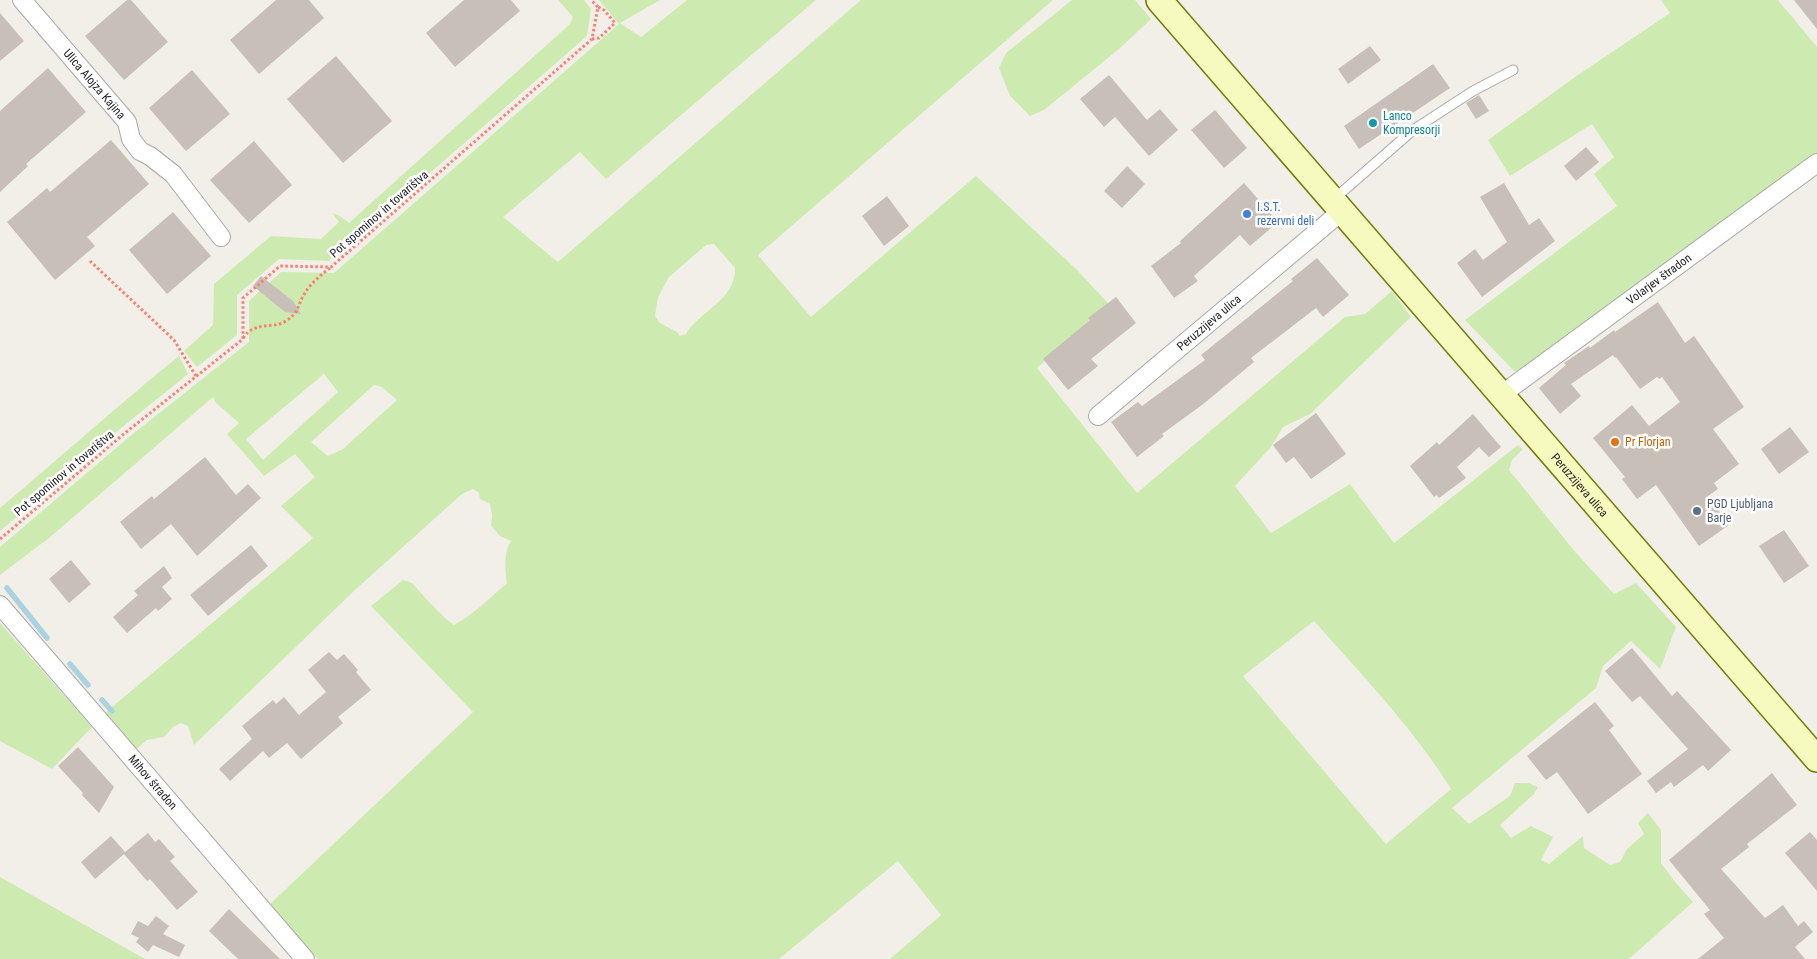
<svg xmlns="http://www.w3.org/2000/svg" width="1817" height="959" viewBox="0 0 1817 959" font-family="'Roboto Condensed',sans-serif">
	<rect width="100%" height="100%" fill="#f2efe9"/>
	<g fill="#cdebb0" fill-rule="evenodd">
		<polygon points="558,0 584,0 591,9 587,36 329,261 279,259 237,295 237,335 197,367 184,351 213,325 214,284 271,236 321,239 339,222 332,213 340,216 349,223 570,24 573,17"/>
		<path d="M599,0H660L620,23L641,37L687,0H816L606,179L580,152L503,217L558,262L861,0H1053L758,255L811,317L976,176L1076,269L1108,303L1037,368L1137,493L1345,317L1365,314L1392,291L1411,317L1310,414L1283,427L1271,447L1235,486L1271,533L1350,484L1394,543L1518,445L1523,449L1512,460L1509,470L1576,553L1614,594L1636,583L1676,627L1660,669L1631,641L1603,666L1596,688L1452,808L1469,824L1510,796L1515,783H1528L1538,787L1534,794L1500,825L1511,838L1531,826L1553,837L1541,860L1549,864L1583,836L1584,848L1610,865L1620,862L1627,849L1644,834L1638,823L1648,813L1661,830V863L1676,883L1693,902L1629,959H890L941,915L898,861L779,959H318L269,905L473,712L371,606L403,580L412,583L430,603L446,619L454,625C474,614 490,598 507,583C505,568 503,554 511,541L500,536L491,526L492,515L490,504L480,499L479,493L473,489L462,494L356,589L194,745L188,726L181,723L173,727L164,737L147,740L134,751L105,713L313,538L281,506L315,477L295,454L264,476L227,434L239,423L216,403L213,397L49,538L0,575V547L129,437L249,342V301L281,272L334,273L619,24ZM714,244L735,268C736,300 699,311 686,334L680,336L677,332L660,323L655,316L658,297L669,277L706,245ZM324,374L338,392L263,460L246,439ZM374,385L382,387L397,400L343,449L328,456L311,442ZM1314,621C1362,675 1413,728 1451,789L1386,844L1243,676Z"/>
		<polygon points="1072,0 1135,0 1151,19 1119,49 1044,110 1030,116 1010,96 999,68 1006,53"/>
		<polygon points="1661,0 1778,0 1817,47 1817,156 1786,173 1771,190 1525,370 1514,371 1465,320 1617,206 1594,174 1614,157 1592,124 1510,176 1488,140 1575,77 1670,13"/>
		<path d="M179,356L188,374L121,428L0,531V508C60,458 118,405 179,356Z"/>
		<polygon points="0,623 92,727 52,769 0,741"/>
		<polygon points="0,877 145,959 0,959"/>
	</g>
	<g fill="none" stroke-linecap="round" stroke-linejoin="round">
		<g stroke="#aad3df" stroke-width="5.5">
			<polyline points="7,588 47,638"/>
			<polyline points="70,664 88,685"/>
			<polyline points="102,700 112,711"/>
		</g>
	</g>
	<g fill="#c7bfb8">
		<polygon points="127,0 131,0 168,42 124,80 85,36"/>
		<polygon points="276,0 309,0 324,18 259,74 230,40"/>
		<polygon points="464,0 511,0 520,11 455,67 426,33"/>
		<polygon points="1794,0 1817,0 1817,29"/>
		<polygon points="0,13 24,41 0,61"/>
		<polygon points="1370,46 1381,60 1348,84 1338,69"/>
		<polygon points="336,56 392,121 343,163 287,99"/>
		<polygon points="1433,64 1450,88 1359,149 1344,126"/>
		<polygon points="48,68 86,112 26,164 28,166 0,192 0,111"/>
		<polygon points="192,70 230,114 186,151 149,108"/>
		<polygon points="1109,75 1147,120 1160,109 1178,130 1149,156 1115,117 1104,127 1080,99"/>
		<polygon points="1479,95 1489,111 1476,119 1466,103"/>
		<polygon points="1215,110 1247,148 1224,168 1191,130"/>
		<polygon points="111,140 149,184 87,237 95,246 55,280 7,222 47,188 50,192"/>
		<polygon points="254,141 292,185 249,223 210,180"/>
		<polygon points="1586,147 1599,162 1576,181 1564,166"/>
		<polygon points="1127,166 1145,184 1122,208 1104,191"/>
		<polygon points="1244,183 1278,222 1250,246 1240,235 1194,276 1198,281 1174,298 1151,266 1181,243 1180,241"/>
		<polygon points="1504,183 1529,225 1539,218 1555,241 1482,297 1457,263 1475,249 1483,260 1507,242 1480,197"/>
		<polygon points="887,196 909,226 884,246 862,216"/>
		<polygon points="173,212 211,256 167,294 129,250"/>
		<polygon points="1317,258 1349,295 1323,317 1316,308 1251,358 1254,362 1202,405 1162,434 1164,436 1137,457 1111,422 1138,402 1142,406 1205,360 1201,355 1293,281 1291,279"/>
		<polygon points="261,276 293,301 301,314 285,312 253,286"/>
		<polygon points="1116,297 1136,323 1091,359 1098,366 1068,390 1043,359 1090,320 1088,318"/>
		<polygon points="1658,302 1685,343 1694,336 1744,407 1713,429 1739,464 1714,483 1718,489 1708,496 1729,525 1699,546 1656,485 1637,499 1622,479 1625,477 1593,438 1632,405 1649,426 1680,402 1662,377 1659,379 1657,377 1640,389 1616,357 1615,358 1613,355 1571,384 1581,396 1560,414 1539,388 1566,365 1564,363 1589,346 1590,348 1614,330 1615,332"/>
		<polygon points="1316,413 1346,454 1311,479 1294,457 1286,463 1273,445"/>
		<polygon points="1473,414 1501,447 1489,457 1479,447 1457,467 1466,478 1439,498 1437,495 1434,497 1410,466 1437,442 1439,445"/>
		<polygon points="1790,427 1809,452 1779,474 1761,449"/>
		<polygon points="205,457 236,495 248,484 261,498 197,556 171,524 141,549 120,522 152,496 154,499"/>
		<polygon points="1784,530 1809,566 1784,583 1759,546"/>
		<polygon points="251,545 268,566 208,616 190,595"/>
		<polygon points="71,560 91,584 69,603 49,579"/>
		<polygon points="164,566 172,578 162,587 172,599 158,611 156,608 127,633 113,617 138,595 134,591"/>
		<polygon points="1632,648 1672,696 1677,691 1731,750 1708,771 1703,765 1674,787 1671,782 1656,793 1647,781 1688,749 1640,696 1632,702 1605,671"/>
		<polygon points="329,652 337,660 344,654 358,670 356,672 371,690 338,717 343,723 301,759 287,743 269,758 263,751 230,781 219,769 252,739 242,726 273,700 276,704 284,697 299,715 326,692 308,670"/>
		<polygon points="1595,702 1614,726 1609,730 1642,774 1588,814 1557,772 1546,780 1527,756"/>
		<polygon points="78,747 114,787 99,813 82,795 83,793 58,766"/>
		<polygon points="1772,773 1797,805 1747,844 1749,847 1721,869 1765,918 1783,905 1798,926 1804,921 1813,932 1795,947 1805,959 1698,959 1724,938 1704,914 1710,910 1669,860"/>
		<polygon points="1810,832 1817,840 1817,891 1785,853"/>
		<polygon points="148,833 155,842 159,839 175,857 170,861 198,892 177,910 150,879 147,881 124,854 95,879 81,862 111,836 125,852"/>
		<polygon points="229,909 280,959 238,959 209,931"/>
		<polygon points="156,916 169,926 163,934 185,945 179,957 153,945 148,952 136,942 139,938 131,934 138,921 148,926"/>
	</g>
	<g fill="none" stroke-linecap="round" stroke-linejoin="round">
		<defs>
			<polyline id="service" points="1333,200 1413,130 1473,91 1513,70"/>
			<g id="minor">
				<path id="s1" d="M22,0L127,122L131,139L140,151L150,156L173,174L221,237"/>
				<path id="s2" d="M1501,395L1817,163"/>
				<path id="s3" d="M1098,416L1342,211"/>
				<path id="s4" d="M0,605L305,959"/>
			</g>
			<g id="secondary">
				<path id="s5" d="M1159,0L1817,759"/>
			</g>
		</defs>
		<use href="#service" stroke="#a9a9a9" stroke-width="11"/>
		<use href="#minor" stroke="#a9a9a9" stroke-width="20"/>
		<use href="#secondary" stroke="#707d05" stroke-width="28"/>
		<g stroke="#fa8072" stroke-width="3" stroke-dasharray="2.5 2.5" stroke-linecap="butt">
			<polyline points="592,39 599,38 615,23 604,10 598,7"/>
			<polyline points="90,261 174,340 196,376"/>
			<path d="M243,338C256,320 271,330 286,321C300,312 297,305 305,293C310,284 322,274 330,268"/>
			<polyline points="0,539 125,433 243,339 243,298 280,266 331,267 592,39 598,7 591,0"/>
		</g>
		<use href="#service" stroke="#fff" stroke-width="9"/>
		<use href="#minor" stroke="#fff" stroke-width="18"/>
		<use href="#secondary" stroke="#f7fabf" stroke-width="25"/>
	</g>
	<circle fill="#0f9aa8" stroke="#fff" stroke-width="2" cx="1373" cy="123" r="5"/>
	<circle fill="#3f7fe0" stroke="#fff" stroke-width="2" cx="1247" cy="214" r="5"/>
	<circle fill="#e8710a" stroke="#fff" stroke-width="2" cx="1615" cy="442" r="5"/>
	<circle fill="#5c6f8a" stroke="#fff" stroke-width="2" cx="1697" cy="511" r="5"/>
	<g text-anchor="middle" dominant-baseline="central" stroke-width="5" stroke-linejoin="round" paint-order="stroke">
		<g font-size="12" fill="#222" stroke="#fff">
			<text stroke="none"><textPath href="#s1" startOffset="111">Ulica Alojza Kajina</textPath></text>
			<text transform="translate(379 214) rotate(-41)">Pot spominov in tovarištva</text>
			<text stroke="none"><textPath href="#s2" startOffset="196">Volarjev štradon</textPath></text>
			<text stroke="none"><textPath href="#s3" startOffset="145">Peruzzijeva ulica</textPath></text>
			<text transform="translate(64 473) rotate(-40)">Pot spominov in tovarištva</text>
			<text stroke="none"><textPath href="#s5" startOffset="642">Peruzzijeva ulica</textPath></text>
			<text stroke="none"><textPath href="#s4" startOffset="234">Mihov štradon</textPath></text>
		</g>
		<g font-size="12" fill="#0d838f" stroke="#fff" text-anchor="start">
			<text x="1383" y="116">Lanco<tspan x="1383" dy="14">Kompresorji</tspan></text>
		</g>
		<g font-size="12" fill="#366cbe" stroke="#fff" text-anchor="start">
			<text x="1257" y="207">I.S.T.<tspan x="1257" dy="14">rezervni deli</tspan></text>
		</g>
		<g font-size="12" fill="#c56008" stroke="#fff" text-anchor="start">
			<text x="1625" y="442">Pr Florjan</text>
		</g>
		<g font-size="12" fill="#4e5e75" stroke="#fff" text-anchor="start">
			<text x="1707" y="504">PGD Ljubljana<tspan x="1707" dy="14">Barje</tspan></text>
		</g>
	</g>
</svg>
